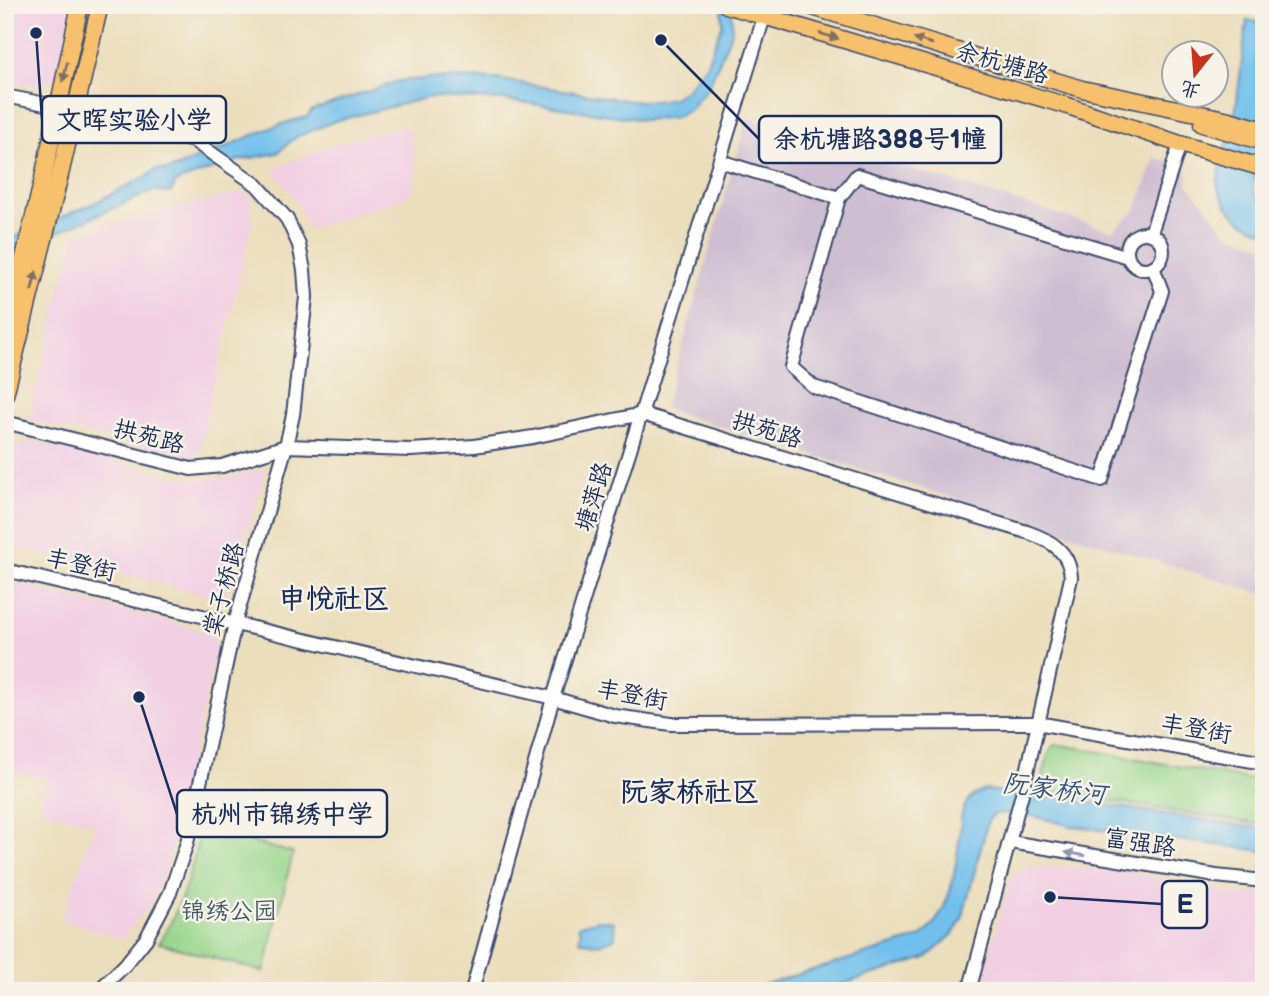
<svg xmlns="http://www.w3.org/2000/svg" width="1269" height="996" viewBox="0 0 1269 996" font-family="'Balsamiq Sans','LXGW WenKai TC',sans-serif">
	<rect width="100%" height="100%" fill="#f7f3e8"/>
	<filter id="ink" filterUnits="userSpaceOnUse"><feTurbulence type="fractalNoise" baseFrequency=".0143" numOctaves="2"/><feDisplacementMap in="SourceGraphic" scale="14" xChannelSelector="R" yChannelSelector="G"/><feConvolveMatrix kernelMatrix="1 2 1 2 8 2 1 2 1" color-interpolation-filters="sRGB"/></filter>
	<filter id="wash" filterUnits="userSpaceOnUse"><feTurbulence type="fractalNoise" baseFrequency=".00686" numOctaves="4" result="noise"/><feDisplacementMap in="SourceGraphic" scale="28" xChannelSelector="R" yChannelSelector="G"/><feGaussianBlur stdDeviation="1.57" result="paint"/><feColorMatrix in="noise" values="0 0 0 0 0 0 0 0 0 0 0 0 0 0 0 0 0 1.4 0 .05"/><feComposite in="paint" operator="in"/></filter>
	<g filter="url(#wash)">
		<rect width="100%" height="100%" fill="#ebdebc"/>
		<g fill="#f1d0e3">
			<polygon points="5,5 73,5 57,75 49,83 38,86 5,80"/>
			<polygon points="400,127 410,129 416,168 414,187 409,196 309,229 295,199 272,169 335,144"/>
			<polygon points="239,192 249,195 253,219 197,459 28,420 74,235"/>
			<polygon points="29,441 46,443 178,478 201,480 230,477 267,468 228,590 220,598 212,597 12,546 5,540 5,492 17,446"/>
			<polygon points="10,582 208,632 217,643 173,845 164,875 152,903 121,939 61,919 95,824 38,809 47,780 5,768 5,583"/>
			<polygon points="1031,867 1078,867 1134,873 1239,894 1264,893 1264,991 978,991 1012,874"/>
		</g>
		<polygon fill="#cebed1" points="747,118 1112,231 1136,210 1155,158 1186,166 1188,184 1227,233 1264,246 1264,594 664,409"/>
		<g fill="#98d68c" stroke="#5a8275" stroke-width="2">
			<polygon points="1054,745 1062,745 1264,782 1264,825 1040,790 1048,755"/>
			<path d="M201,829L293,853L264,972L159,943C182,908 191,870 201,829Z"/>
		</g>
		<g fill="#71c0ec" stroke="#4678a5" stroke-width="2">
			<path d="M722,5H732V31L709,86L689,110L676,117L644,120L505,100L430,97L335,121L296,137L277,153L236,161L176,182L171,192L165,193L155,190L5,255V241L90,205L149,175C157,166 158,170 168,170C174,169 183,165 189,162C229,148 265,126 307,117L312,110L399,81L433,78L495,79L631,101H655L673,98L686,90L706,65L722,26Z"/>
			<path d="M1247,20L1264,23V138L1253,184L1254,194L1264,201V231C1239,224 1223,207 1217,183L1236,108Z"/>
			<path d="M985,790L1041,795L1264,829V851L1071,826L1034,816L1001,813L993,815L988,821L962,919L953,934L926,958L820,991H743L921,937C956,909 957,856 962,813C967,800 971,795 985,790Z"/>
			<path d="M599,920L614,922L615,938C604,945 591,945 579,940L581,932L578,927L580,925Z"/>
		</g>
	</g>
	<g filter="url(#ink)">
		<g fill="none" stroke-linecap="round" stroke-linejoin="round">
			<defs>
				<g id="minor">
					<polyline points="5,96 76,110 194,141 257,185 287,219 299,245 304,270 306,297 293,415 286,446 235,623 187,843 170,893 146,939 125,965 98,991"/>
					<polyline points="720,161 839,198"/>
					<circle cx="1145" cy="251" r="18"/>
					<polyline points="1151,233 1180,144"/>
					<polyline points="1128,257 857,175 839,198 791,367 814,387 1102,480 1162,291 1153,267"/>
					<path d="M5,422L191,469L222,466L286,446L411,450L474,446L533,437L642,414L1027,532C1050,540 1070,551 1071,578L1023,790L969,991"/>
					<polyline points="5,570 553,698 615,716 671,724 1037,723 1264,763"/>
					<polyline points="1010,842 1216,876 1264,881"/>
					<polyline points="472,991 553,698 764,17"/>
				</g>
				<g id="major">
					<polyline points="726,5 1068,106 1180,144 1264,168"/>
					<polyline points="806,5 1082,89 1225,119 1264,130"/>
					<polyline points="1202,124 1264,142"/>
					<polyline points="5,336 42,183 80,5"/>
					<polyline points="5,395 60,175 100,5"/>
				</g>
			</defs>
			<use href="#minor" stroke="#3a496c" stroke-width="16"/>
			<use href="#major" stroke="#3a496c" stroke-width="19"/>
			<use href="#minor" stroke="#fff" stroke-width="12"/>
			<use href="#major" stroke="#f7c06c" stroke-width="16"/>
		</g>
		<defs><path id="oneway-solid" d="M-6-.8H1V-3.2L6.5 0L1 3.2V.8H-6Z" transform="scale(1.75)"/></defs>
		<g fill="#7e7064">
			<use href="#oneway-solid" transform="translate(829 36) rotate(16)"/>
			<use href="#oneway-solid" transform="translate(923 41) rotate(-163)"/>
			<use href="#oneway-solid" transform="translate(65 72) rotate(103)"/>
			<use href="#oneway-solid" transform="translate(34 281) rotate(-76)"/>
		</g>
		<use fill="#8d97ae" href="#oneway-solid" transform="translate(1075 854) rotate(-170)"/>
	</g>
	<g text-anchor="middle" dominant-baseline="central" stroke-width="5" stroke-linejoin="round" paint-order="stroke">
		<g font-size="24" fill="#1b2f5e" stroke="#f7f3e8">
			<text transform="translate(1002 63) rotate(16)">余杭塘路</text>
			<text transform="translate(767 430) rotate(17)">拱苑路</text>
			<text transform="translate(149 437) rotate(14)">拱苑路</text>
			<text transform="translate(594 497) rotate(-73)">塘萍路</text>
			<text transform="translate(81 565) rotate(13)">丰登街</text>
			<text transform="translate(224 589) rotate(-75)">棠子桥路</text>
			<text transform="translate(632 695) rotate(11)">丰登街</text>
			<text transform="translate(1196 729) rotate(10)">丰登街</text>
			<text transform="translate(1140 843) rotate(9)">富强路</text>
		</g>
		<g font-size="24" fill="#3a596a" stroke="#f7f3e8">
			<text x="229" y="911">锦绣公园</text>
		</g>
		<g font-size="26" font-style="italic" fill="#305382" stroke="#f7f3e8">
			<text transform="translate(1054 790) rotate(7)">阮家桥河</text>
		</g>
		<g font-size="28" font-weight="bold" fill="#1b2f5e" stroke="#f7f3e8">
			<text x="334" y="599">申悦社区</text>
			<text x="690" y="792">阮家桥社区</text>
		</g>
	</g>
	<path fill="none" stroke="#1b2f5e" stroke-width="2.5" d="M36 33L42 119M661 40L759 139M139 697L177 814M1050 897L1162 904"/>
	<g fill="#1b2f5e" stroke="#f7f3e8" stroke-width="2.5">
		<circle cx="36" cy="33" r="7"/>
		<circle cx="661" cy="40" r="7"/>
		<circle cx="139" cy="697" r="7"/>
		<circle cx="1050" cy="897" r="7"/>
	</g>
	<g fill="#f7f3e8" stroke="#1b2f5e" stroke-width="2.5">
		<rect x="42" y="96" width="184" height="47" rx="7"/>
		<rect x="759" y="116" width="242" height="47" rx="7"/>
		<rect x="177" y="790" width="210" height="47" rx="7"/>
		<rect x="1162" y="881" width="45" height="47" rx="7"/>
	</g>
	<g font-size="26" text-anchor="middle" font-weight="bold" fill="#1b2f5e">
		<text x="134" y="129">文晖实验小学</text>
		<text x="880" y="148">余杭塘路388号1幢</text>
		<text x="282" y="823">杭州市锦绣中学</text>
		<text x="1185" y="913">E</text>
	</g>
	<rect width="1269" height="996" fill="none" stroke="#f7f3e8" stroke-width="28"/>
	<g transform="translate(1195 74) rotate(197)"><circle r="33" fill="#f7f3e8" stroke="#9fa5b1" stroke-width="2"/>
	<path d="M0-5L12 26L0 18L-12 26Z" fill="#c8321e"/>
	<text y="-10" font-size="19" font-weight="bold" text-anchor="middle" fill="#1b2f5e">北</text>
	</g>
</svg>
